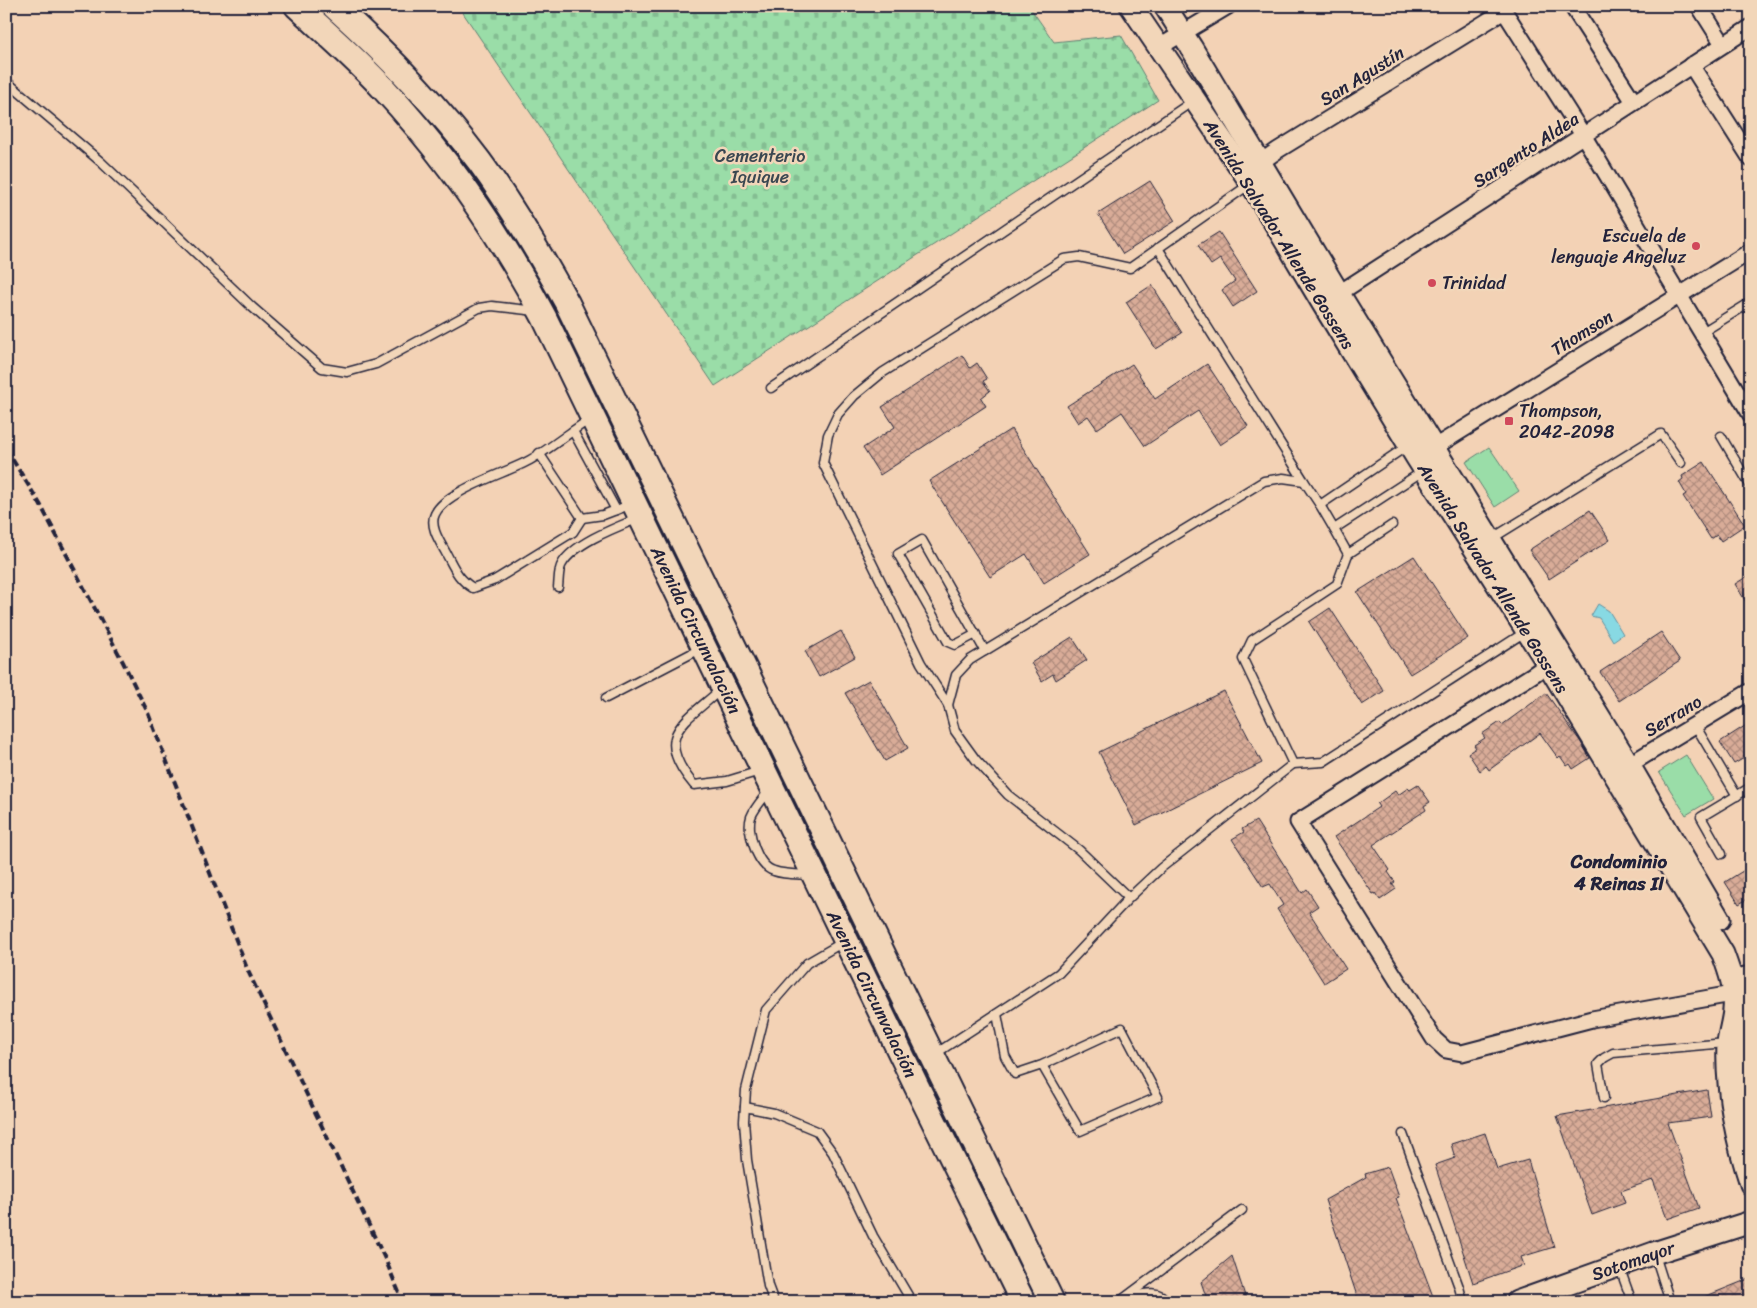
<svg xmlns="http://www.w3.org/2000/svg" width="1757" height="1308" viewBox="0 0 1757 1308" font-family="Sriracha,sans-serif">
	<defs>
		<pattern id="cemetery-stones" width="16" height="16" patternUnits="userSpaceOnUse" patternTransform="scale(1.25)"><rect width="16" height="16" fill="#9adda8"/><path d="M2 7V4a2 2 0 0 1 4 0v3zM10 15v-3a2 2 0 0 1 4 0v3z" fill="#84bd92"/></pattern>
		<pattern id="building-cross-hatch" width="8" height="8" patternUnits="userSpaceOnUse" patternTransform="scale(1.25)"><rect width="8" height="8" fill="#d9ac98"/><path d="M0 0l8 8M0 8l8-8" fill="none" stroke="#b08c7d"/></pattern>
	</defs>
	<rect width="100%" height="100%" fill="#f3d2b5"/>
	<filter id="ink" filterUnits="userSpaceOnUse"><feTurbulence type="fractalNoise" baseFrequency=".02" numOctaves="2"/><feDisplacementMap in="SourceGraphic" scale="10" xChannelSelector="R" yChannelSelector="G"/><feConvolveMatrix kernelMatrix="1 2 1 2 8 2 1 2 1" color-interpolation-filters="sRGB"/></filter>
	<g filter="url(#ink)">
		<g fill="#9adda8" stroke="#5e8072">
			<polygon points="1489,447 1519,491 1495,507 1466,462"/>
			<polygon points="1686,755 1713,799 1686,815 1659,772"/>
		</g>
		<polygon fill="url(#cemetery-stones)" stroke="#5e8072" points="460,6 1029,6 1054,42 1121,35 1158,100 715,386 459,7"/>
		<polygon fill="#88d9e3" stroke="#5f90a0" points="1598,604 1609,611 1623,634 1613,641 1599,618 1591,616"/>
		<g fill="url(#building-cross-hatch)" stroke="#22223b">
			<polygon points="1150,181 1175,221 1123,254 1098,214"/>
			<polygon points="1219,232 1257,291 1233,307 1222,290 1235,281 1220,259 1211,265 1198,245"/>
			<polygon points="1152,285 1182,333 1156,349 1126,302"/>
			<polygon points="962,355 970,368 977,363 987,379 983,381 990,391 981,398 986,406 880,475 863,448 895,427 882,407"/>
			<polygon points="1132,364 1155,399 1207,364 1248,426 1220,445 1198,411 1145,446 1122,412 1097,429 1088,416 1078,423 1067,406"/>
			<polygon points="1011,429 1090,554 1044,583 1026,554 990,577 929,481"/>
			<polygon points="1704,462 1745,525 1721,541 1717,535 1711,539 1683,496 1686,494 1679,482 1683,479 1682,476"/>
			<polygon points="1590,510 1610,540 1549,579 1529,550"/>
			<polygon points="1414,556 1468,638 1410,674 1357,592"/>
			<polygon points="1751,574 1751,610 1735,584"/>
			<polygon points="1330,608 1384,691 1362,705 1309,622"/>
			<polygon points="841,631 855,657 819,677 805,651"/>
			<polygon points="1661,632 1680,661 1619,701 1600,672"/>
			<polygon points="1072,637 1087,660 1056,680 1053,674 1042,681 1031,663"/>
			<polygon points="869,680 908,748 885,761 845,693"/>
			<polygon points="1224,691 1262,763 1136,825 1099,752"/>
			<polygon points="1546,693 1580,741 1590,758 1573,769 1570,764 1567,766 1560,756 1558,758 1540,733 1489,770 1486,766 1480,771 1468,753 1476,748 1474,745 1485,738 1482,734 1500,722 1502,725"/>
			<polygon points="1751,722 1751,754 1734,764 1720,742"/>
			<polygon points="1418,785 1430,802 1424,806 1426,810 1373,845 1390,870 1388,872 1395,882 1392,884 1396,889 1380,900 1375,893 1373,894 1334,837 1379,807 1377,804 1395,791 1398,795 1408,788 1410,790"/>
			<polygon points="1256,821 1302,893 1307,889 1318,906 1309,912 1346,969 1324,983 1277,909 1283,905 1270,884 1263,887 1232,839 1244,832 1242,829"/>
			<polygon points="1751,866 1751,897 1739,904 1725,882"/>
			<polygon points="1707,1090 1711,1117 1668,1123 1699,1208 1667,1219 1653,1180 1621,1191 1625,1203 1592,1215 1557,1116"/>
			<polygon points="1485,1133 1497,1169 1528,1160 1554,1247 1521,1257 1524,1265 1473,1283 1435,1165 1455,1158 1451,1144"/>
			<polygon points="1388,1167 1399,1197 1396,1198 1434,1299 1426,1302 1359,1302 1325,1200 1366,1177 1365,1174"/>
			<polygon points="1232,1256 1247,1302 1208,1302 1201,1282"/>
			<polygon points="1751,1278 1751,1302 1694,1302 1694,1301"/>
		</g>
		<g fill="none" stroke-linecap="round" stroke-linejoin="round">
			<defs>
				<g id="service">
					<polyline points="6,81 101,162 252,307 322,368 347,372 376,364 479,308 492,306 536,311"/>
					<polyline points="1158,248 1304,481"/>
					<polyline points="1701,333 1751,302"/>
					<polyline points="771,388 1193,101"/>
					<polyline points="573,431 616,510"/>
					<polyline points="1721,436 1751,487"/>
					<polyline points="539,453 582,518"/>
					<polyline points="1320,505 1334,529"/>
					<path d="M582,518L573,532L495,580L473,588C458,579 454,568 446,553C440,542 429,526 435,514C446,490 507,473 530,460C551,448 570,432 590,419"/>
					<polyline points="582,518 603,515 632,504"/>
					<polyline points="1491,539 1661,434 1681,463"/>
					<polyline points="1348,554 1392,525"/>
					<path d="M558,587C559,581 558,570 562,564C574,543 617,527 639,518"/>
					<polyline points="976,634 955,645 948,642 898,554 922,540 985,651"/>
					<path d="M720,690C684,723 652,735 694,785L727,781L760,771"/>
					<polyline points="606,698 702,648"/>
					<polyline points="948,705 921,663 823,463 828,435 838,414 854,396 882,373 1064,259 1079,257 1130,268 1250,184"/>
					<polyline points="1695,725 1737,796"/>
					<polyline points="1293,764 1323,762 1525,632"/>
					<path d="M769,791C763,799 755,807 751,817C746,832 758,867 774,871C785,875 799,874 810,875"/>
					<polyline points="1722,854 1701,817 1751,787"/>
					<polyline points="1129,898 1079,850 1008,795 976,760 955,731 948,705 956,675 970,660 1264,481 1283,478 1304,481 1320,505 1407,446"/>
					<polyline points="1750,931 1751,931"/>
					<polyline points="997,1014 1005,1056 1015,1074 1042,1065 1080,1131 1158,1097 1122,1028 1042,1065"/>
					<polyline points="935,1054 1059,973 1129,898 1161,868 1293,764 1243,659 1252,640 1337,584 1348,554 1334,529 1423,471"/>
					<polyline points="1604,1098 1598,1064 1604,1058 1613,1053 1726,1043"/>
					<polyline points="745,1107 774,1113 817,1131 833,1153 873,1236 909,1297 910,1302"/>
					<polyline points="1403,1134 1459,1287 1463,1302"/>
					<polyline points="1655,1255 1670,1302"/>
					<polyline points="1619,1266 1632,1302"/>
					<path d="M1126,1298C1140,1295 1159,1287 1167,1302"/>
					<polyline points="774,1302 768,1286 747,1160 744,1121 746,1090 766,1010 807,963 845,941"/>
					<polyline points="1119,1302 1242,1210"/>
				</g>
				<g id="minor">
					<polyline points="1501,6 1583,135 1751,415"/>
					<polyline points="1572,6 1634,102"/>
					<polyline points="1699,6 1723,44"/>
					<polyline points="1158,48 1228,6"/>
					<polyline points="1691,65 1751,159"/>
					<polyline points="1257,171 1261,162 1278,150 1504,11"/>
					<polyline points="1330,299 1751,27"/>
					<polyline points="1425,453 1751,251"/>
					<polyline points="1548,664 1534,674 1298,822 1434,1039 1446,1050 1462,1053 1592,1019 1743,992"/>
					<polyline points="1622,769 1751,691"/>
				</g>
				<g id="secondary">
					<path d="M1131,6L1251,183L1323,304L1417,458L1548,664L1723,954C1730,973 1736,990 1734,1010C1733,1022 1729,1033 1728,1044C1726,1092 1736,1139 1751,1184"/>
					<polyline points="1165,6 1191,47 1339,294 1629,765 1719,919"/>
					<path d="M1745,978C1747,988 1749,999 1749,1009C1749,1047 1744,1085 1751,1122"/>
					<polyline points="1517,1302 1654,1253 1751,1222"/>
				</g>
				<g id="primary">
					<path d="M297,6C326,33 356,59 383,88C447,157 500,233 544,317L917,1087L1023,1302"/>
					<path d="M334,6C387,54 436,104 479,161C512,206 540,254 567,303L1052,1302"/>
				</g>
			</defs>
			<use href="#service" stroke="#22223b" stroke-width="11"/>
			<use href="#minor" stroke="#22223b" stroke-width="19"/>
			<use href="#secondary" stroke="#22223b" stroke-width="25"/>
			<use href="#primary" stroke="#22223b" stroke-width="28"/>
			<use href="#service" stroke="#f2d6b9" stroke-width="8"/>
			<use href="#minor" stroke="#f2d6b9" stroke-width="15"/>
			<use href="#secondary" stroke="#f2d6b9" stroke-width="21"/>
			<use href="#primary" stroke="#f2d6b9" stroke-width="24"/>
			<polyline stroke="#22223b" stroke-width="4" stroke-dasharray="8 4" stroke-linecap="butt" points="6,449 40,504 123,662 148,713 248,971 386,1261 403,1302"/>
		</g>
	</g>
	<g fill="#d1495b" stroke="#f2d6b9" stroke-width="2">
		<circle cx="1696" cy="246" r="5"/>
		<circle cx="1432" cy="283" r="5"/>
		<rect x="1504" y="416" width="10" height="10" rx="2.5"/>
	</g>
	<g text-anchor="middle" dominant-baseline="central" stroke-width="5" stroke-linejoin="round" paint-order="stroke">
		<g font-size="18" fill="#22223b" stroke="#f2d6b9">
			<text transform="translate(1362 76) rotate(-32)">San Agustín</text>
			<text transform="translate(1526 150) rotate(-33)">Sargento Aldea</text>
			<text transform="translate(1279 234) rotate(58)">Avenida Salvador Allende Gossens</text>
			<text transform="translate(1582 333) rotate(-32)">Thomson</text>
			<text transform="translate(1493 578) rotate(58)">Avenida Salvador Allende Gossens</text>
			<text transform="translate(696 630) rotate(64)">Avenida Circunvalación</text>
			<text transform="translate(1673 716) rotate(-31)">Serrano</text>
			<text transform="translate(872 994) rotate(64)">Avenida Circunvalación</text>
			<text transform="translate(1633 1261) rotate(-19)">Sotomayor</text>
		</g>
		<g font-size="18" fill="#3a4751" stroke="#f2d6b9">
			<text x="760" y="156">Cementerio<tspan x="760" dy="21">Iquique</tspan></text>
		</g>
		<g font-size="18" fill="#22223b" stroke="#f2d6b9" text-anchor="start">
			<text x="1686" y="236" text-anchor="end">Escuela de<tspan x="1686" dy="21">lenguaje Angeluz</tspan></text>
			<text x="1442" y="283">Trinidad</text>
			<text x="1519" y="411">Thompson,<tspan x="1519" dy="21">2042-2098</tspan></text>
		</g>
		<g font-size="19" font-weight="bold" fill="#22223b" stroke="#f2d6b9">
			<text x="1619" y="861">Condominio<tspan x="1619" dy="22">4 Reinas II</tspan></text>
		</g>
	</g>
	<rect width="1757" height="1308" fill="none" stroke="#f2d6b9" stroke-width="25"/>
	<rect x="12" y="12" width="1732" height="1283" fill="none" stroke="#22223b" stroke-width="2" filter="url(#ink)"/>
</svg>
